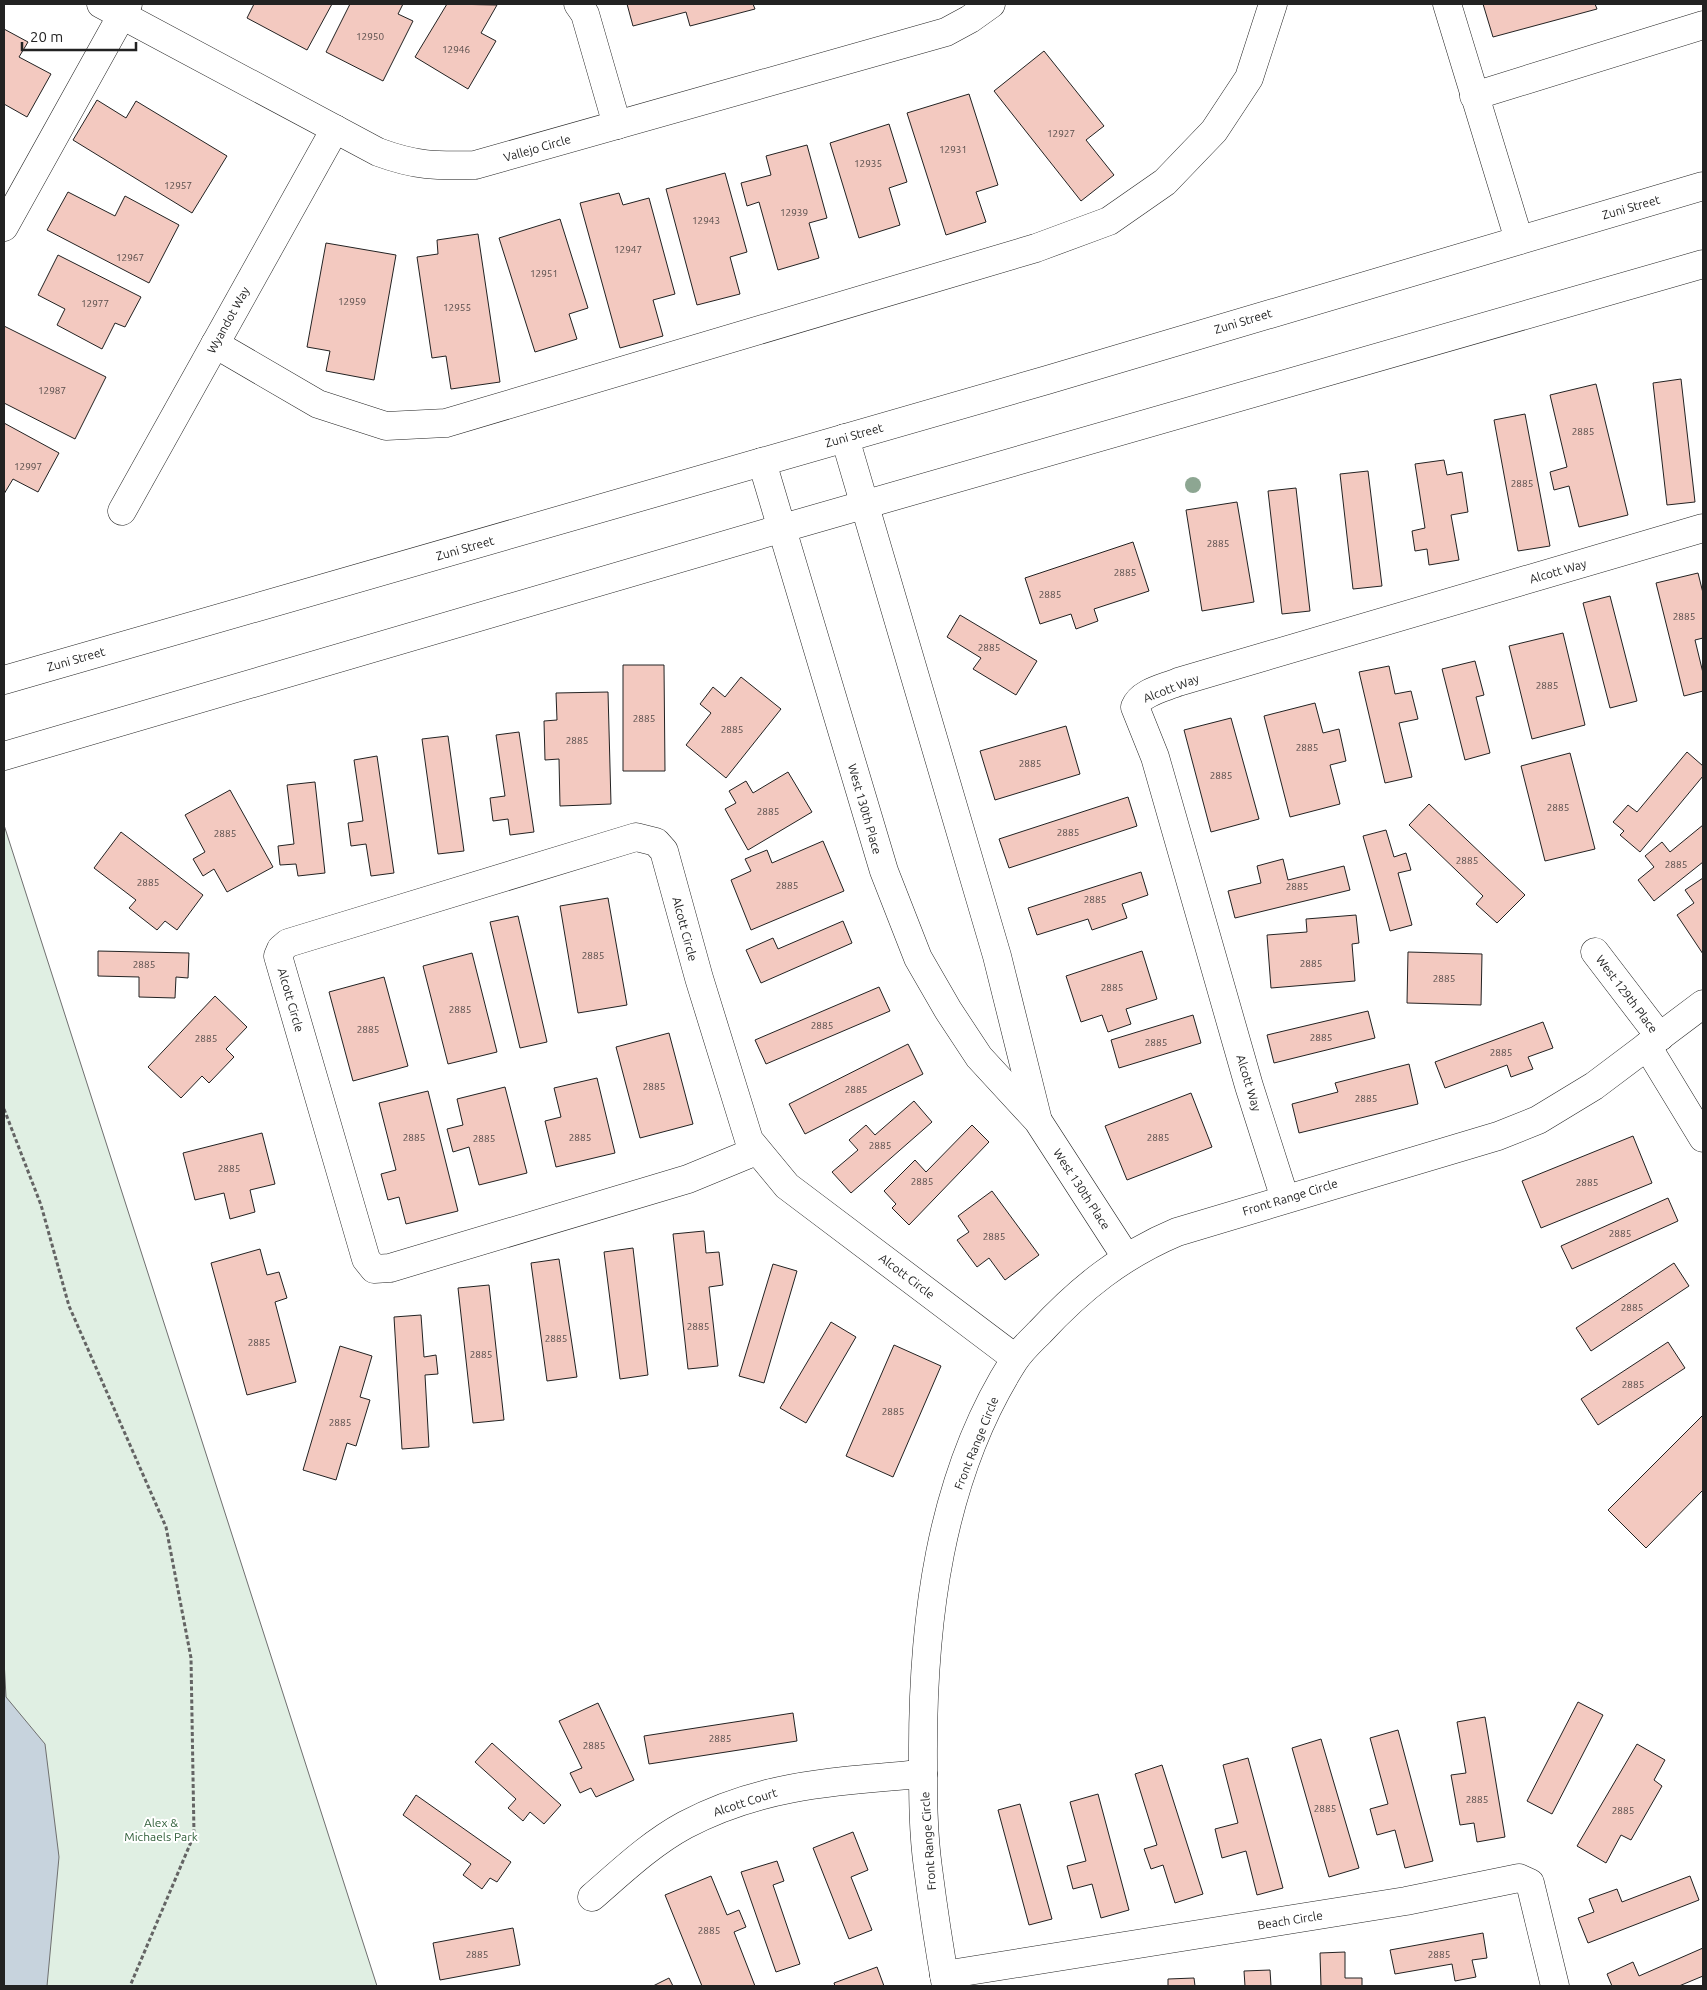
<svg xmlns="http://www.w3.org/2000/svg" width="1707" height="1990" viewBox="0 0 1707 1990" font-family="Ubuntu,sans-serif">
	<rect width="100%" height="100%" fill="#fff"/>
	<polygon fill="#e0efe3" stroke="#6f6f6f" points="4,825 377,1986 4,1986"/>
	<polygon fill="#c7d3dd" stroke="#6f6f6f" points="4,1660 6,1697 45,1744 59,1857 47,1986 4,1986"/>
	<g fill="#f3c9c0" stroke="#222">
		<polygon points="254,4 332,4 307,50 247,18"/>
		<polygon points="350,4 403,4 398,14 413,21 383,81 326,52"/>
		<polygon points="447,4 497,5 481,33 496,41 468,89 415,57"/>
		<polygon points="627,4 753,4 755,9 690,26 686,12 633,26"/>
		<polygon points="1483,4 1595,4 1597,9 1493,37"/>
		<polygon points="4,29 28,42 19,57 51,74 27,117 4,104"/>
		<polygon points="1044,51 1104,126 1086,140 1114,175 1081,201 994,91"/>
		<polygon points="969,94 998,185 976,192 986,222 946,235 907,113"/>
		<polygon points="97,100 126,118 136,101 227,156 192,213 73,140"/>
		<polygon points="889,124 907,182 889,188 900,225 859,238 830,143"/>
		<polygon points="807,145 827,218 809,223 819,258 778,270 759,202 747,206 741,183 771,175 766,156"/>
		<polygon points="725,173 747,252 730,257 740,294 697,305 666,189"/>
		<polygon points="68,192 115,216 125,196 179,225 149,283 47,230"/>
		<polygon points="619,193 623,205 649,198 675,294 653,300 663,336 620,348 580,203"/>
		<polygon points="560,219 588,308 569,314 577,339 535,352 499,238"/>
		<polygon points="478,234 500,382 451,389 446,356 432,358 417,257 438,254 437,240"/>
		<polygon points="326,243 396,255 374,380 326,371 330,351 307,347"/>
		<polygon points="58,255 141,297 125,327 115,323 102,349 57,325 65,309 38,295"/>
		<polygon points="4,326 106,377 75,439 4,403"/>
		<polygon points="1681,379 1695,502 1667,505 1653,383"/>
		<polygon points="1596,384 1628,515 1579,527 1569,486 1554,490 1550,472 1567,467 1550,395"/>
		<polygon points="1525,414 1550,546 1518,551 1494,420"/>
		<polygon points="4,423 59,453 38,492 13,479 4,494"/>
		<polygon points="1444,460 1447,475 1462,472 1468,512 1451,515 1459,560 1429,565 1427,549 1415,551 1412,531 1425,528 1415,464"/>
		<polygon points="1368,471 1382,586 1353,589 1340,474"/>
		<polygon points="1296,488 1310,611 1282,614 1268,491"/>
		<polygon points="1237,502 1254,602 1202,611 1186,510"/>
		<polygon points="1133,542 1149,591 1094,609 1098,621 1076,629 1071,614 1040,624 1025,578"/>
		<polygon points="1698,573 1703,593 1703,638 1695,640 1703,673 1703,691 1684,696 1656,583"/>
		<polygon points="1610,596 1637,701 1610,708 1583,603"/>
		<polygon points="960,615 1037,661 1016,695 973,669 981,658 947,637"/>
		<polygon points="1563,633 1585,725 1532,739 1509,646"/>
		<polygon points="1475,661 1484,695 1476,697 1490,753 1465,760 1442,669"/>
		<polygon points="623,665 664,665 665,771 623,771"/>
		<polygon points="1389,666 1395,694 1411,691 1418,719 1399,723 1412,777 1385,783 1359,672"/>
		<polygon points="741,677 781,709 726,778 686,745 711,713 700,704 713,687 725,697"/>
		<polygon points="608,692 611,804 560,806 559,759 545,760 544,721 557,720 556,693"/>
		<polygon points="1315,703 1323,733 1339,729 1346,761 1330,765 1340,804 1290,817 1264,716"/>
		<polygon points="1231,718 1259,819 1211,832 1184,730"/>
		<polygon points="1066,726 1080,774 995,800 980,751"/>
		<polygon points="519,732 534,832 510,835 508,819 493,821 490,798 505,796 496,735"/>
		<polygon points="448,736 464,851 438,854 422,739"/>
		<polygon points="1687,752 1703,766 1703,776 1640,852 1620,835 1624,831 1613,822 1628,805 1637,812"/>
		<polygon points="1570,753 1595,849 1545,861 1521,766"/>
		<polygon points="377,756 394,873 371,876 366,844 351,846 348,823 363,821 354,760"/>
		<polygon points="788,772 812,812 748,850 725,809 736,803 729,791 746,781 753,793"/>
		<polygon points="315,782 325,873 298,876 296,864 280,865 278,846 294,844 287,785"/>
		<polygon points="230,790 273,867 227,892 214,869 203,876 193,859 205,852 185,815"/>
		<polygon points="1128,797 1137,826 1009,868 999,839"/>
		<polygon points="1429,804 1525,895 1497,923 1476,904 1483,896 1409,825"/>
		<polygon points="1703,825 1703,862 1654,901 1638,880 1654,867 1645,856 1662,842 1670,852"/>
		<polygon points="1386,830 1394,857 1406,853 1411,870 1398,873 1412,925 1390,931 1363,836"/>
		<polygon points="121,832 203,895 177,930 165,921 157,930 129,908 136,900 94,868"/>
		<polygon points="823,841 844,891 751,930 731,880 751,871 745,859 767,850 772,863"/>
		<polygon points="1283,859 1288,880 1344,866 1350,890 1235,918 1228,891 1261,883 1257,866"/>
		<polygon points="1141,872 1148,895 1122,904 1127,918 1092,930 1088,919 1037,935 1028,908"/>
		<polygon points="1703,878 1703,954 1677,915 1694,903 1685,890"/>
		<polygon points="608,898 627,1005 578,1013 560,906"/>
		<polygon points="1356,915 1359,943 1352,944 1355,981 1271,988 1267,935 1307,932 1306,919"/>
		<polygon points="518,916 547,1042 520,1048 490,922"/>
		<polygon points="843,921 852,943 761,983 746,950 773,938 778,949"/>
		<polygon points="98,951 189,953 188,978 176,977 175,998 139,997 139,977 98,976"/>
		<polygon points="1142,951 1157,999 1126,1009 1131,1024 1108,1032 1102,1015 1081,1022 1066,976"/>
		<polygon points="1408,952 1482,954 1481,1005 1407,1003"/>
		<polygon points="472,953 497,1052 448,1064 423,966"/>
		<polygon points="384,977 408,1066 353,1081 329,992"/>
		<polygon points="879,987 890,1011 766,1064 755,1040"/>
		<polygon points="215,996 247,1027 226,1049 234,1057 209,1083 202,1076 181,1098 148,1067"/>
		<polygon points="1368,1011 1375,1038 1274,1063 1267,1035"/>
		<polygon points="1193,1015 1201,1043 1119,1068 1111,1040"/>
		<polygon points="1543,1022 1553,1048 1528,1057 1533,1069 1511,1077 1507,1065 1445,1088 1435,1062"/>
		<polygon points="669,1033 693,1124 640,1138 616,1047"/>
		<polygon points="908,1044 923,1074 805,1134 789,1104"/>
		<polygon points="1409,1064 1418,1104 1299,1133 1292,1104 1338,1092 1335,1083"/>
		<polygon points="597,1078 615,1153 556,1167 545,1121 561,1117 554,1088"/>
		<polygon points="505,1087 527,1173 479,1185 469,1147 453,1152 447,1129 463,1125 457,1099"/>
		<polygon points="428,1091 458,1211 406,1224 399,1197 388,1200 381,1174 396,1170 379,1103"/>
		<polygon points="1191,1093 1212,1147 1127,1180 1105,1126"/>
		<polygon points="914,1101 932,1122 851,1193 832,1172 858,1150 849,1140 866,1125 875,1135"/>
		<polygon points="972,1125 989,1142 909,1225 892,1208 896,1204 884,1191 915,1160 926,1172"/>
		<polygon points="262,1133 275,1184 250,1190 255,1212 230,1219 224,1193 195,1200 183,1153"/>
		<polygon points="1633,1136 1652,1183 1541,1228 1522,1181"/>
		<polygon points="992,1191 1039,1255 1005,1280 989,1258 977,1267 957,1240 969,1232 958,1216"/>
		<polygon points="1668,1198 1678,1221 1572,1269 1561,1246"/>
		<polygon points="704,1231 706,1253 719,1252 723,1285 709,1287 718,1366 688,1369 673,1234"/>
		<polygon points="633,1248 648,1375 620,1379 604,1252"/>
		<polygon points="260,1249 267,1275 279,1272 287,1298 275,1302 296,1382 247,1395 211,1263"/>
		<polygon points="559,1259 577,1377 547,1381 531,1263"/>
		<polygon points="1674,1263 1689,1286 1591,1351 1576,1328"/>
		<polygon points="773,1264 797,1271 764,1383 739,1376"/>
		<polygon points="489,1285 504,1420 473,1423 458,1288"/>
		<polygon points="421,1315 424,1357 436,1355 438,1374 425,1375 429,1447 402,1449 394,1317"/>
		<polygon points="831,1322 856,1337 806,1423 780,1408"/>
		<polygon points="1668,1342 1685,1368 1598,1425 1581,1399"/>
		<polygon points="894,1345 941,1366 893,1477 846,1456"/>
		<polygon points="340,1346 372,1356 360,1397 370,1400 356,1446 347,1443 336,1480 303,1470"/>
		<polygon points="1703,1415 1703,1490 1646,1548 1608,1510"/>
		<polygon points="1578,1702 1603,1715 1552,1814 1527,1801"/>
		<polygon points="598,1703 634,1780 596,1797 591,1788 580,1793 570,1773 582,1768 559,1721"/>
		<polygon points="793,1713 797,1741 649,1764 644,1736"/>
		<polygon points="1485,1717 1505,1837 1477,1842 1474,1823 1460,1825 1451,1775 1466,1773 1457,1722"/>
		<polygon points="1398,1730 1433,1861 1405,1868 1395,1830 1377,1835 1370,1809 1388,1804 1370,1738"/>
		<polygon points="1321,1739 1359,1868 1329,1877 1292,1748"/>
		<polygon points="492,1743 561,1805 544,1824 530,1812 523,1821 508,1808 516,1799 475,1762"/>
		<polygon points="1637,1744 1665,1760 1654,1780 1662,1786 1631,1840 1621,1835 1606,1863 1577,1846"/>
		<polygon points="1248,1758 1283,1888 1257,1895 1246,1851 1222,1858 1215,1829 1238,1823 1223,1765"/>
		<polygon points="1162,1765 1203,1894 1175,1903 1163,1865 1151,1869 1144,1849 1157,1845 1135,1774"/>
		<polygon points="1098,1794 1129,1910 1101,1918 1092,1884 1073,1889 1067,1866 1086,1861 1070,1802"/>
		<polygon points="416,1795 511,1862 497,1882 490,1878 482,1889 463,1875 471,1864 403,1815"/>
		<polygon points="1020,1804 1052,1919 1029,1925 998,1810"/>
		<polygon points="853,1832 868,1870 851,1877 872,1930 849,1939 813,1848"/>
		<polygon points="777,1861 784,1881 773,1885 800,1964 776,1972 741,1872"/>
		<polygon points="711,1876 727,1915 739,1910 746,1927 734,1932 755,1986 702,1986 665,1895"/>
		<polygon points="1690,1876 1699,1900 1588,1943 1578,1918 1594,1912 1589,1899 1617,1889 1622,1902"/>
		<polygon points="513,1928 520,1965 440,1980 433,1943"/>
		<polygon points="1483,1933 1487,1958 1472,1960 1476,1977 1455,1981 1452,1964 1395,1974 1390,1950"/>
		<polygon points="1703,1948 1703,1976 1679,1986 1612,1986 1607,1974 1633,1962 1639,1976"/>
		<polygon points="1345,1952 1345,1978 1362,1978 1362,1986 1321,1986 1320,1953"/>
		<polygon points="877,1967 884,1986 835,1986 834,1983"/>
		<polygon points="1270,1970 1271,1986 1245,1986 1244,1971"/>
		<polygon points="669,1978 673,1986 653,1986"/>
		<polygon points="1194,1978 1195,1986 1168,1986 1168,1979"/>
	</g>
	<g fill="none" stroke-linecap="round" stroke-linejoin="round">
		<defs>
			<g id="minor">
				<path d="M101,4L378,152C416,166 435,166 475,165L946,32L970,19L991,4"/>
				<polyline points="578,4 585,14 617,125"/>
				<polyline points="1447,4 1519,240"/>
				<polyline points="1474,96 1703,25"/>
				<polyline points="4,227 128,4"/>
				<polyline points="215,344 318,404 386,426 446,423 1036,248 1109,221 1165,182 1214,131 1249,78 1273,4"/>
				<polyline points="845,438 997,956 1037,1117"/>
				<polyline points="762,462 884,871 918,958 948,1010 979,1057 1038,1121 1126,1257"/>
				<polyline points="122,511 335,129"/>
				<polyline points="1595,952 1660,1037"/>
				<polyline points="1647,1046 1703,1138"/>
				<polyline points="756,1151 688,1179 390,1268 374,1269 366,1259 278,956 281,949 288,943 636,837 656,842 664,851 699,978 749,1140 787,1186 1015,1358"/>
				<path d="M1285,1199L1249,1086L1155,757L1135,707C1141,692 1164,688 1178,682L1703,528"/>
				<path d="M592,1897C621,1872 650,1844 685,1825C762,1784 838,1781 923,1774"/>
				<polyline points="944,1975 1406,1901 1519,1878 1530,1883 1555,1986"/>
				<path d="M946,1986C939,1947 933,1907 928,1868C923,1832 923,1796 923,1761C922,1624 939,1478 1014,1361C1021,1350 1031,1341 1040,1332C1080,1289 1122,1255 1177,1232L1498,1136L1538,1120L1594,1086L1703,1004"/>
			</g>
			<g id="major">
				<polyline points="4,680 1047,380 1703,186"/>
				<polyline points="4,756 783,528 1703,264"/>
			</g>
		</defs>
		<use href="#minor" stroke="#222" stroke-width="29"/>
		<use href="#major" stroke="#222" stroke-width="29"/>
		<polyline stroke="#646464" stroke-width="3" stroke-dasharray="4 2.5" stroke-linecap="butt" points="4,1109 41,1205 69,1306 166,1527 191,1658 194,1835 130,1986"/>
		<use href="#minor" stroke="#fff" stroke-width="28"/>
		<use href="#major" stroke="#fff" stroke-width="28"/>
	</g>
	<circle fill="#8da692" cx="1193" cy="485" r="8"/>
	<g text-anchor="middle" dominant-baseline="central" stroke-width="4" stroke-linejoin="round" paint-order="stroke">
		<g font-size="10" fill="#564c4a">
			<text x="370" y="36">12950</text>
			<text x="456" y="49">12946</text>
			<text x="1061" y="133">12927</text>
			<text x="953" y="149">12931</text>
			<text x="868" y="163">12935</text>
			<text x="178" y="185">12957</text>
			<text x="794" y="212">12939</text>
			<text x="706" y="220">12943</text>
			<text x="628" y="249">12947</text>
			<text x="130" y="257">12967</text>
			<text x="544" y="273">12951</text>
			<text x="352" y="301">12959</text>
			<text x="95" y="303">12977</text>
			<text x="457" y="307">12955</text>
			<text x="52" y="390">12987</text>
			<text x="1583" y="431">2885</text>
			<text x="28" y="466">12997</text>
			<text x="1522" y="483">2885</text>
			<text x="1218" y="543">2885</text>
			<text x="1125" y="572">2885</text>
			<text x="1050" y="594">2885</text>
			<text x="1684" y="616">2885</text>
			<text x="989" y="647">2885</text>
			<text x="1547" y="685">2885</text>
			<text x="644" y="718">2885</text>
			<text x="732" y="729">2885</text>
			<text x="577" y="740">2885</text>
			<text x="1307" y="747">2885</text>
			<text x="1030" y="763">2885</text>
			<text x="1221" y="775">2885</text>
			<text x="1558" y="807">2885</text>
			<text x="768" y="811">2885</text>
			<text x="1068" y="832">2885</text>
			<text x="225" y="833">2885</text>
			<text x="1467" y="860">2885</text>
			<text x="1676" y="864">2885</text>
			<text x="148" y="882">2885</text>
			<text x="787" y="885">2885</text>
			<text x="1297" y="886">2885</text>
			<text x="1095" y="899">2885</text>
			<text x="593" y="955">2885</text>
			<text x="1311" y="963">2885</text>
			<text x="144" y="964">2885</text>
			<text x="1444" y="978">2885</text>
			<text x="1112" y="987">2885</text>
			<text x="460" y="1009">2885</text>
			<text x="822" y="1025">2885</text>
			<text x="368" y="1029">2885</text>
			<text x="1321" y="1037">2885</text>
			<text x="206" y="1038">2885</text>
			<text x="1156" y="1042">2885</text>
			<text x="1501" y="1052">2885</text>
			<text x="654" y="1086">2885</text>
			<text x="856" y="1089">2885</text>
			<text x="1366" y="1098">2885</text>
			<text x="414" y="1137">2885</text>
			<text x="580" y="1137">2885</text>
			<text x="1158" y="1137">2885</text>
			<text x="484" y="1138">2885</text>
			<text x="880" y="1145">2885</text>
			<text x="229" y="1168">2885</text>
			<text x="922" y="1181">2885</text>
			<text x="1587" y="1182">2885</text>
			<text x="1620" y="1233">2885</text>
			<text x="994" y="1236">2885</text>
			<text x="1632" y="1307">2885</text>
			<text x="698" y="1326">2885</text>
			<text x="556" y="1338">2885</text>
			<text x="259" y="1342">2885</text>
			<text x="481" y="1354">2885</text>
			<text x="1633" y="1384">2885</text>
			<text x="893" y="1411">2885</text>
			<text x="340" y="1422">2885</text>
			<text x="720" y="1738">2885</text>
			<text x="594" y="1745">2885</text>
			<text x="1477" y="1799">2885</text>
			<text x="1325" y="1808">2885</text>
			<text x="1623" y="1810">2885</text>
			<text x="709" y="1930">2885</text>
			<text x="477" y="1954">2885</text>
			<text x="1439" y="1954">2885</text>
		</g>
		<g font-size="12" fill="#222" stroke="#fff">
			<text transform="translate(537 148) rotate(-16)">Vallejo Circle</text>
			<text transform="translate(1631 207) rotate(-16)">Zuni Street</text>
			<text transform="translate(228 320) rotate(-61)">Wyandot Way</text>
			<text transform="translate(1243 321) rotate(-17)">Zuni Street</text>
			<text transform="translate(854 435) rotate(-16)">Zuni Street</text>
			<text transform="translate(465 548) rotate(-16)">Zuni Street</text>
			<text transform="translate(1558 571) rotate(-16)">Alcott Way</text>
			<text transform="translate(76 659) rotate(-16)">Zuni Street</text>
			<text transform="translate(1171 688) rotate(-21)">Alcott Way</text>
			<text transform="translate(865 809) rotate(74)">West 130th Place</text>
			<text transform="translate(685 929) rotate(75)">Alcott Circle</text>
			<text transform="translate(1627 994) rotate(53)">West 129th Place</text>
			<text transform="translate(291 1000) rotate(74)">Alcott Circle</text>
			<text transform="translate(1249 1083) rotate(73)">Alcott Way</text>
			<text transform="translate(1082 1189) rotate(57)">West 130th Place</text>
			<text transform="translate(1290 1197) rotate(-17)">Front Range Circle</text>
			<text transform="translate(907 1276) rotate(37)">Alcott Circle</text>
			<text transform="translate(976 1443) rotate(-68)">Front Range Circle</text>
			<text transform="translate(745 1802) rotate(-18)">Alcott Court</text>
			<text transform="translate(928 1841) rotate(-94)">Front Range Circle</text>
			<text transform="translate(1290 1920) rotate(-9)">Beach Circle</text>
		</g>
		<g font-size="12" fill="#2f5e38" stroke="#fff">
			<text x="161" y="1822">Alex &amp;<tspan x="161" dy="14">Michaels Park</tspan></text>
		</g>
	</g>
	<rect width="1707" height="1990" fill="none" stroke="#222222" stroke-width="10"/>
	<path d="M22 42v8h114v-8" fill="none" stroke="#222222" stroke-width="2.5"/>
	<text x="30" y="42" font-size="15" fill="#222222" stroke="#ffffff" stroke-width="4" paint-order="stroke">20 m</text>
</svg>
